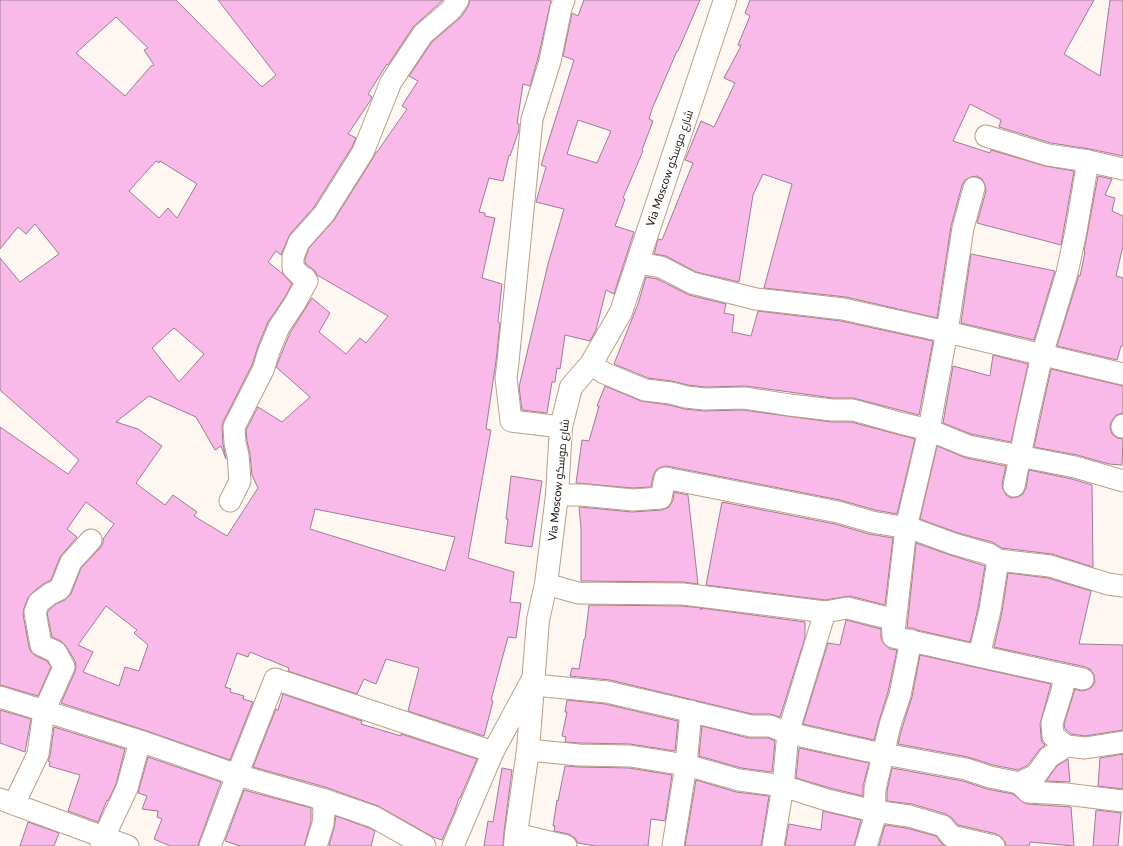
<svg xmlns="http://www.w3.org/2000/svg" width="1123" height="846" viewBox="0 0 1123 846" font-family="Lato,Cairo,sans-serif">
	<rect width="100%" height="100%" fill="#fdf6f1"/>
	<g fill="#f9bae9" stroke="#9c7d94" fill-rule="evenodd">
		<path d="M0,0H176L262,87L276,75L218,0H443L413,27L388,65L387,64L368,94L372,97L370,101L348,134L356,138L352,147L314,207L290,234L281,255L276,251L268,262L283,274L292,284L285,297L268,322L258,346L252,365L223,422L222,428L223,444L226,459L221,446L215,450L196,417L149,396L116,422L138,429L162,446L136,483L138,485L165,505L173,495L197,512L194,516L227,536L258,488L252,475L250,454L247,441L246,430L258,407L282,422L310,397L276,367L290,333L312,298L330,313L319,332L346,354L360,338L366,343L388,316L317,275L315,271L305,263V259L309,248L334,220L373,158L376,152H377L407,109L402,106L418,81L409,76L432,42L461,17L468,7L470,0H549L551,1L538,58L530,86L523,84L517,123L519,124V130L510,156L509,155L503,181L489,178L479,212L485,213V216L495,218L482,278L502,284L498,322L500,323L496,361L486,429L491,430L468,558L514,572L510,602L521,603L516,638L508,637L491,700L493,701L484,736L408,711L419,668L386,659L376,684L364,679L357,694L288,671L289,668L250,652L248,657L237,653L225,687L231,689L230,692L244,696L243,699L253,702L230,760L144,730L61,703L75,672L76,666L75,661L66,646L61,641L52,637L47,613L49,610L56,604L65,600L71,594L81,568L100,548L103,543V539L114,524L86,502L67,529L77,537L60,557L51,580L43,584L32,593L28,598L24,608L23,614L29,647L31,652L36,656L47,661L51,667L38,696L4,686L0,685V427L68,474L79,460L0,390V258L20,282L59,254L35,224L26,234L18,227L0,249ZM116,17L148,48L144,50L154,65L151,66L125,96L76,53ZM156,161L159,163L160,161L197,184L177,218L168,208L159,218L129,191ZM174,328L204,354L179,382L152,348ZM315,509L455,537L445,571L310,529ZM106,606L137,630L134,633L148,645L139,671L125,667L119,686L83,672L93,652L78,645Z"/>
		<path d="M584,0H700L678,51H677L652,109L649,119L653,121L642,150L643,151L623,198L625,199L615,226L634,232L614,294L606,290L596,330L590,341L565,335L560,369L557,368L555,382H552L547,413L522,410L519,387L548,264L564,209L536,202L546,167L541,165L574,60L563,56L572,13L578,16ZM578,120L611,131L597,163L567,154Z"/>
		<polygon points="750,0 1094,0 1064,54 1100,76 1110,0 1123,0 1123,156 1090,149 1051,143 999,127 1001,120 970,104 953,141 990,153 991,150 1045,166 1074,171 1061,245 977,223 986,191 985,185 982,179 977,176 971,177 965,180 962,185 951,226 937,318 846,297 764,288 792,184 763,174 753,195 739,282 696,272 666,256 654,254 658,239 662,240 693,163 685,160 701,121 714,127 735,83 724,78 741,46 738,45 750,16 745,13"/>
		<polygon points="1098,176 1112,179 1105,195 1115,198 1112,211 1123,216 1123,246 1116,276 1123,278 1123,346 1121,346 1117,360 1057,346 1079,275 1080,276 1085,252 1084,251"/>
		<polygon points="971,254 1055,271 1034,340 961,323"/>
		<polygon points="646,277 657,279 689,295 726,304 724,313 734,315 732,332 751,336 758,311 841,321 933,341 919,415 853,398 833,398 746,386 705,387 688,385 672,381 648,378 614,364 638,304"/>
		<polygon points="993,355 1028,364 1011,442 971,434 943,423 953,366 990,376"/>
		<polygon points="1051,369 1123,386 1123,413 1116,415 1111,422 1110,427 1112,434 1117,438 1123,439 1122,465 1109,464 1077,455 1034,447"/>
		<polygon points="605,386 641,401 669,405 685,409 704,411 743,410 831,422 851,422 915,439 897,514 875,510 840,500 667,466 661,467 656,470 653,476 651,487 633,488 576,483 582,440 589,441 599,406 597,406"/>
		<polygon points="937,446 966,458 1006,466 1002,484 1003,489 1006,495 1011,498 1018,497 1023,494 1026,488 1029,470 1072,479 1092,485 1093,567 1052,554 1002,548 992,542 958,533 920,519"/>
		<polygon points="511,476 542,481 532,547 505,543 508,519 506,519"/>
		<polygon points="674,492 688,495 698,584 683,582 581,581 581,528 579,507 632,512 662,510 669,507 673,500"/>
		<polygon points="722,502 835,524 869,534 893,538 885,605 850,596 825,600 706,585"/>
		<polygon points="916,543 950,555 985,566 978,608 970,642 917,630 914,628 907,628"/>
		<polygon points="1008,573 1048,578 1091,591 1079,644 1123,645 1123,730 1085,736 1071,734 1065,729 1064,724 1075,689 1081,691 1087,690 1092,687 1095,682 1094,675 1091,670 1086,667 994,647 1002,612"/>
		<polygon points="589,605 682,606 701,608 701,610 701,608 805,622 805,638 780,717 770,714 752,714 610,680 570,676 572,668 579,669 584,639 585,639"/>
		<polygon points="846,620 881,629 881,638 884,644 890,649 897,650 888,692 879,721 874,740 803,724 828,643 840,645"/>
		<polygon points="920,655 1051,684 1040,724 1041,737 1042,742 1045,745 1039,750 1028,765 1018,770 993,765 968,757 898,744 902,728 912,697"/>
		<polygon points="283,694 362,721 361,724 401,736 401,734 477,759 460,798 459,798 454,813 442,840 433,837 378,806 325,787 253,767 276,709 278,710"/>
		<polygon points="567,700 605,704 678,721 675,751 630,744 580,743 565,742 566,737 562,736 567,712 565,712"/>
		<polygon points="0,710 31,719 25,752 0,743"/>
		<polygon points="702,726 748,738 768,738 775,741 772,772 741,768 699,756"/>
		<polygon points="54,727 125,749 116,784 108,801 107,800 98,822 68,811 80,775 49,766 50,762 48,761 50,756"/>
		<polygon points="799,748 869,763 863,786 863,796 830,788 796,778"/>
		<polygon points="1123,754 1123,789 1098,786 1100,758"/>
		<polygon points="148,757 221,782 199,842 198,846 170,846 154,839 162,819 157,817 158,811 142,809 147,796 138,793"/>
		<polygon points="1068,759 1070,782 1046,781 1057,766"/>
		<polygon points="565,766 579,767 629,768 672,775 665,821 651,819 648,846 595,846 578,843 575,838 569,834 554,831 555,826 553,826 557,800 558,801"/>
		<polygon points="502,768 512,770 504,832 503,846 484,846 488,821 493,822"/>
		<polygon points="892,768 963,781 987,789 1013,794 1020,800 1027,804 1071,807 1074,846 1030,842 1029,846 1006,846 1005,842 1002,838 997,834 958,825 952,818 946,814 912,804 887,801 887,791"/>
		<polygon points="696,780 736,792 769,796 761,846 685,846"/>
		<polygon points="244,790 311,808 311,822 304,846 240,846 225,841"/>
		<polygon points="1096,810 1121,813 1118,846 1093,846"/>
		<polygon points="823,811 861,820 854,846 785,846 789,824 821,830"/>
		<polygon points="336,816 369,828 375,831 371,846 329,846 334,828"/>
		<polygon points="28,822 59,833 54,846 20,846"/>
		<polygon points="885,825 906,828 936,836 942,844 945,846 879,846"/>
	</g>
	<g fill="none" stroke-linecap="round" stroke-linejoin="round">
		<defs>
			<g id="minor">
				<polyline points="986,136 1048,155 1088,161 1123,169"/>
				<polyline points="638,263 661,267 692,283 756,299 843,309 947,332 1123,374"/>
				<polyline points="591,364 604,373 645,390 671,393 686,397 704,399 744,398 790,405 832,410 853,410 900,423 929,430 968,446 1075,467 1123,481"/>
				<polyline points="561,427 511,421 506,378 508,362 532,119 550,61 561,8 564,0"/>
				<polyline points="1122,427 1123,425"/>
				<polyline points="1014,486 1028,417 1042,355 1067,273 1076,231 1088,161"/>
				<polyline points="557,495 582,495 633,500 661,498 665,478 838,512 872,522 913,529 954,544 989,554 998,560 1050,566 1108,584 1123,586"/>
				<polyline points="230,501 240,481 238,455 235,443 234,427 263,370 269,351 279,327 295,303 307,281 305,278 302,277 293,268 293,257 299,242 324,214 363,152 391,82 423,34 451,10 458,0"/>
				<polyline points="546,584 578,593 683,594 825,612 847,608 892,619 893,637 1083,679"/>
				<polyline points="894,632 906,528 929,430 942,358 947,332 963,228 974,188"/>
				<polyline points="979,656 990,610 998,560"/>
				<polyline points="1065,675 1062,691 1052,723 1053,736 1067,746 1085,748 1123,742"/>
				<polyline points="534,685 607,692 672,707 751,726 770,726 788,733 868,751 966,769 990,777 1019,783 1036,775 1049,757 1067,746"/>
				<polyline points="0,697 140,741 237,775 322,799 374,817 425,846"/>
				<polyline points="528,750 579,755 630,756 686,765 739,780 783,786 827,800 874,811 909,816 943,826 951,836 994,846"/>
				<polyline points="1019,783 1028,792 1066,794 1123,801"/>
				<polyline points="0,799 128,846"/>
				<polyline points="14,804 38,754 44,711 64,667 56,652 41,645 35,612 39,602 50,594 60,589 71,562 91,540"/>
				<polyline points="516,834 566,846"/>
				<polyline points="101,846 104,837 127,788 140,741"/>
				<polyline points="210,846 237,775 275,679 493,752"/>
				<polyline points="316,846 323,824 324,811 322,799"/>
				<polyline points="453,846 493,752 534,676"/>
				<polyline points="673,846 686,765 691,711"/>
				<polyline points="773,846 783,786 788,733 825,612"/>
				<polyline points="866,846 874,820 875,789 890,725 900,695 911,640"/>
			</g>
			<polyline id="secondary" points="515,846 516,834 528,750 538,620 546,584 557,495 561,427 571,387 591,364 621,312 725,0"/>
		</defs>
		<use href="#minor" stroke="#bc9e85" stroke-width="23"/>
		<use href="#secondary" stroke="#bc9e85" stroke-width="24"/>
		<use href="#minor" stroke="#fff" stroke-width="21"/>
		<use href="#secondary" stroke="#fff" stroke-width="22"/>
	</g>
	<g text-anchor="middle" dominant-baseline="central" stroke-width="3" stroke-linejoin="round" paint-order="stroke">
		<g font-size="11" fill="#160c04" stroke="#fff">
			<text transform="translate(669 168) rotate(-71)">Via Moscow شارع موسكو</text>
			<text transform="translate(558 480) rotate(-84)">Via Moscow شارع موسكو</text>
		</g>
	</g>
</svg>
